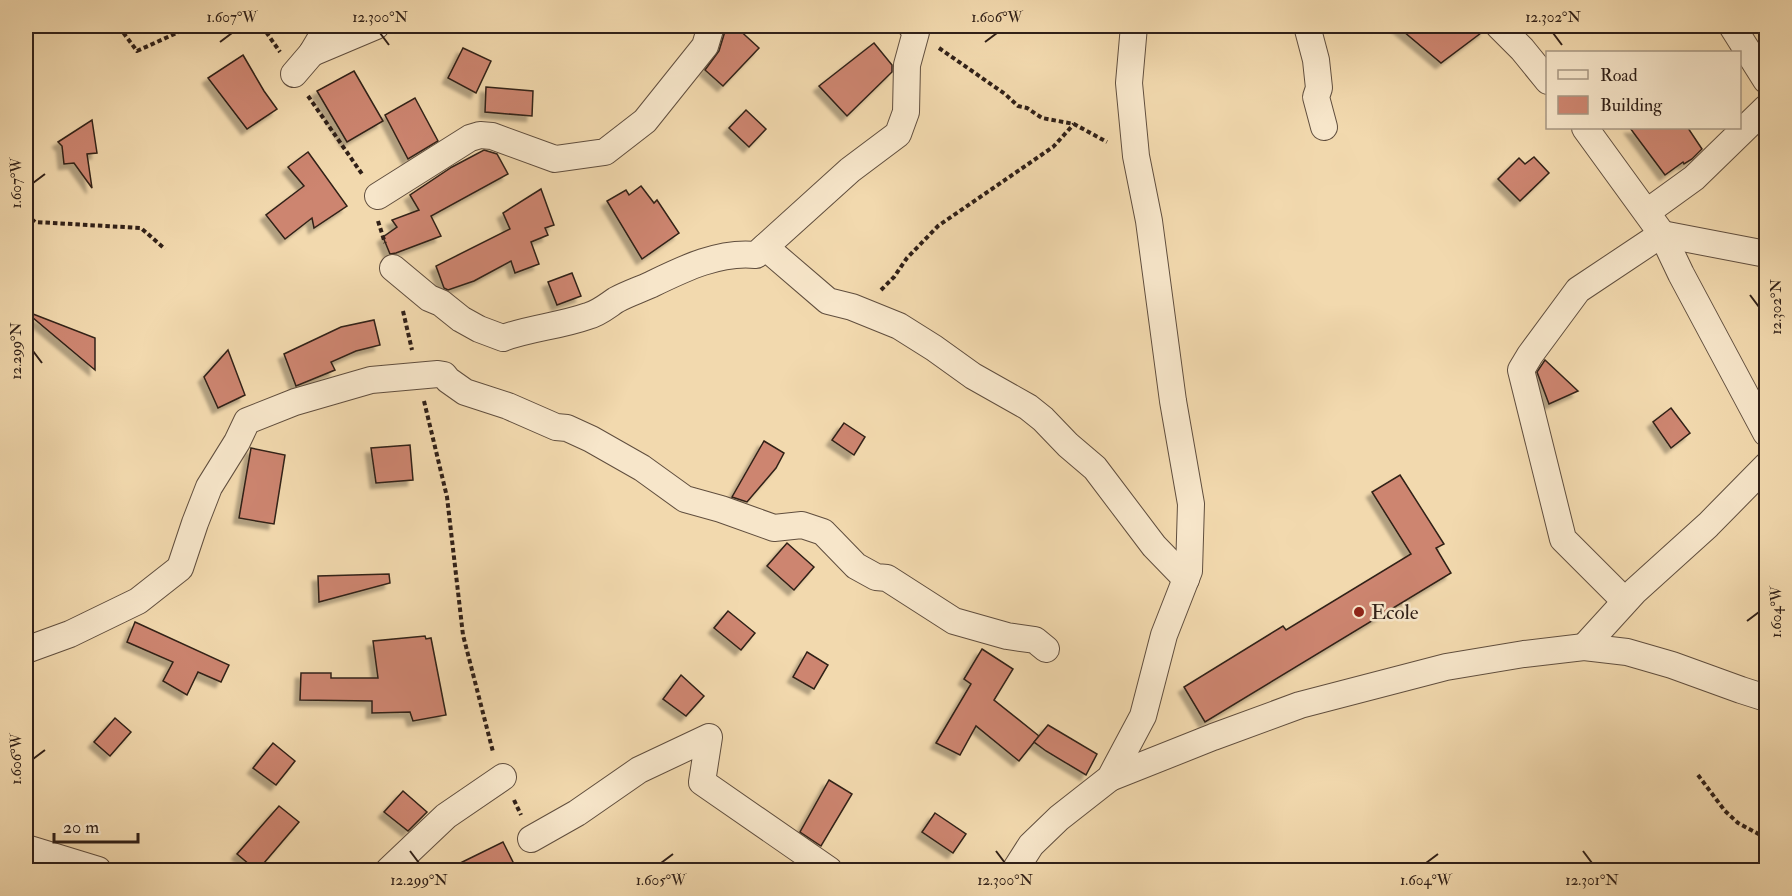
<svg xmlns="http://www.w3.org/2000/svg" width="1792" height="896" viewBox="0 0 1792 896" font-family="'IM FELL Double Pica',serif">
	<defs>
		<filter id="shadow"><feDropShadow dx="-5.5" dy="5.5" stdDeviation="1.5" flood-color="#0004"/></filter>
	</defs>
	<rect width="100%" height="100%" fill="#f2d9ae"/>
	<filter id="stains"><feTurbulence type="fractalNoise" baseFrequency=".00333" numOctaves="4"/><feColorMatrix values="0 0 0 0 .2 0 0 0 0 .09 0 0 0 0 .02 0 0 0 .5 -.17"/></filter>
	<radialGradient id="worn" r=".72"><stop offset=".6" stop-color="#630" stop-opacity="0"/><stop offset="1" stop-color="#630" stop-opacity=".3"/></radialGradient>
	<g fill="#cd856f" stroke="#302018" stroke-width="1.5" filter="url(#shadow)">
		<polygon points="728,26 735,26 759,48 723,86 705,70 719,51 726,28"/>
		<polygon points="1397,26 1484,26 1485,30 1441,63"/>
		<polygon points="874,43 892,65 892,72 847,116 819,86"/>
		<polygon points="463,48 491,61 476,93 448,78"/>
		<polygon points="243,55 264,91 277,109 247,129 208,78"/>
		<polygon points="354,71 383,121 347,142 317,91"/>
		<polygon points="486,87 533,91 532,116 485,112"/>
		<polygon points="415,98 438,141 408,159 385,115"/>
		<polygon points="746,110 766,129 749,147 729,128"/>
		<polygon points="92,120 97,153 87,154 92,188 74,163 64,164 62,146 58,142"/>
		<polygon points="1630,128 1688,128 1702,149 1692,159 1684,164 1683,162 1665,175"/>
		<polygon points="484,150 497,154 508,174 431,216 441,236 396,253 390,254 383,237 397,227 392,220 419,210 410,195 452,167"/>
		<polygon points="308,152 347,206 314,228 312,218 285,239 266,215 304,186 288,167"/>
		<polygon points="1534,157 1549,173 1520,201 1498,179 1519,158 1525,164"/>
		<polygon points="641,186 654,203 657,200 679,233 642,259 607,201 626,190 629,195"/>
		<polygon points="541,189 554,225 545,228 548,235 531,242 539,264 515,273 511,261 474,281 448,290 444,288 436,266 510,229 503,213"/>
		<polygon points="572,273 581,296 557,305 548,282"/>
		<polygon points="33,314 95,338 95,370 32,317"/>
		<polygon points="374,320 380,345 356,351 331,362 335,370 296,386 284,354 341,327"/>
		<polygon points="228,350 245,395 218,408 204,377"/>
		<polygon points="1545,360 1578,391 1549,404 1537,372"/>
		<polygon points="1671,408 1690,433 1671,448 1653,422"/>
		<polygon points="844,423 865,437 854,455 832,440"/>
		<polygon points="764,441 784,453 776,468 747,502 732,497"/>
		<polygon points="410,445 413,480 376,483 371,448"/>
		<polygon points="251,448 285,455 274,524 239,518"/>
		<polygon points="1400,475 1444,544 1436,548 1451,573 1205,722 1184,687 1283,626 1286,630 1411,554 1372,492"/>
		<polygon points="787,543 814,567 794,590 767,566"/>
		<polygon points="389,574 390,583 319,602 318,576"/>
		<polygon points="728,611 755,633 741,650 714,628"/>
		<polygon points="135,622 229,665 221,682 198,672 187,695 163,681 173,662 127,642"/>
		<polygon points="425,636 426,639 431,638 446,715 413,721 410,712 372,713 372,701 300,700 301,673 331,673 331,678 378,678 373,641"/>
		<polygon points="982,649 1013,669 994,700 1039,736 1019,761 976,726 960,755 936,743 971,684 964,679"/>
		<polygon points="807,652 828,665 814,689 793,677"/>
		<polygon points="681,675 704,696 686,716 663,699"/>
		<polygon points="115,718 131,732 110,756 94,742"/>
		<polygon points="1048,725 1097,754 1086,775 1046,751 1034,742"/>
		<polygon points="273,743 295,761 276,785 253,768"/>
		<polygon points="829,780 852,794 821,846 800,832"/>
		<polygon points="403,791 427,812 408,831 384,812"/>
		<polygon points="279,806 299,822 258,870 256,870 237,854"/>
		<polygon points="935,813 966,834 953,853 922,832"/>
		<polygon points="503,842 517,870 446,870"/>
	</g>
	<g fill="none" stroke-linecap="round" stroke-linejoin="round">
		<defs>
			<g id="minor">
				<polyline points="1307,26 1316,60 1319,88 1316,97 1324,127"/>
				<polyline points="1499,26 1522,49 1548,81"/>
				<polyline points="1732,26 1766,80"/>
				<polyline points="312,53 376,26"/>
				<polyline points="294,74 312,53 328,26"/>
				<polyline points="1585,128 1662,234 1681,274 1766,433"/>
				<polyline points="378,196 470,138 480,135 492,136 555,159 605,152 645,121 705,46 711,26"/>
				<polyline points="1647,212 1694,178 1766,108"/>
				<polyline points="765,247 828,301 852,307 899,326 934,348 973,376 1028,407 1043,419 1068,445 1095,468 1154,546 1186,579"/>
				<path d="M393,268L429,298L441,303L461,319L479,329L503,338C530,328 560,326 588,316C599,313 607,306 616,300C627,294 639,290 650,285C683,269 719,251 756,255L850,170L898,134L906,112L907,65L916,32L911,26"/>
				<polyline points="1625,601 1563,539 1521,370 1530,355 1578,290 1662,234 1766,254"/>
				<polyline points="1584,647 1635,591 1708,525 1766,466"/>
				<polyline points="26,650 70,634 138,601 180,568 195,523 209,487 237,442 247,421 295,402 371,380 438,374 444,375 448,380 465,392 508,406 556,427 567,428 591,439 642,468 685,499 721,509 774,528 802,525 823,532 856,566 876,577 887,578 954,621 1007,636 1035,640 1046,649"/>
				<polyline points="1110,778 1213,737 1300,705 1446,667 1524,654 1584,647 1627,652 1672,665 1741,690 1766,698"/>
				<polyline points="531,839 577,813 639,770 709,737 702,782 829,870"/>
				<polyline points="26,848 98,870"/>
				<polyline points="389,870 446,816 503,777"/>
				<polyline points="1015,870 1031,845 1059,818 1110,778 1143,716 1164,635 1189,571 1191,504 1173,401 1149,221 1136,156 1129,83 1134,26"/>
			</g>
		</defs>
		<use href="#minor" stroke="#604e3e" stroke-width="28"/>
		<g stroke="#302018" stroke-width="4" stroke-dasharray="4.5 3" stroke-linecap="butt">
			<polyline points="121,26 122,31 137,51 192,26"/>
			<polyline points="262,26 280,52"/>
			<polyline points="939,48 1005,94 1018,106 1027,108 1042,118 1074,124 1107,142"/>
			<polyline points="308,96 362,174"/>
			<polyline points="26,214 35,222 141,228 165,249"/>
			<polyline points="378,221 385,243"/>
			<polyline points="881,290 894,277 907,258 938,226 1053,147 1074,124"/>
			<polyline points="403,311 412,350"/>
			<polyline points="424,401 447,497 463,635 493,752"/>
			<polyline points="1698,775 1725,811 1738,823 1766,838"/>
			<polyline points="514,800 521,815"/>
		</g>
		<use href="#minor" stroke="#f7e6ca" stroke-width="26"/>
	</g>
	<path fill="none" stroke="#302018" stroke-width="2" d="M380,33L389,45M1553,33L1562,45M220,42L232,33M985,42L997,33M33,183L45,174M1750,295L1759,307M33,351L42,363M1747,621L1759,612M33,759L45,750M410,851L419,863M996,851L1005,863M1583,851L1592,863M661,863L673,854M1426,863L1438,854"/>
	<circle fill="#8f2418" stroke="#f7e6ca" stroke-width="2" cx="1359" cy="612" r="6"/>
	<g text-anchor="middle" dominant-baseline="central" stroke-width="5" stroke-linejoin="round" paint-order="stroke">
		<g font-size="21" fill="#302018" stroke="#f7e6ca" text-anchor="start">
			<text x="1371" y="612">Ecole</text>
		</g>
	</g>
	<rect width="1792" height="896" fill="none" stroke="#f2d9ae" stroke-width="66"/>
	<rect x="1546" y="51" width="195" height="78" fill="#f7e6ca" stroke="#a79783" stroke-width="1.5"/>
	<rect x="1558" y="70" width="30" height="9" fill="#f7e6ca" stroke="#a79783" stroke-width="1.5"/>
	<text x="1600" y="81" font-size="18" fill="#302018">Road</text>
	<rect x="1558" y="96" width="30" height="18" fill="#cd856f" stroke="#a79783" stroke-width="1.5"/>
	<text x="1600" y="111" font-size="18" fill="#302018">Building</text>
	<path d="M54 833v9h84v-9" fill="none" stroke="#302018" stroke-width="3"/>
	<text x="63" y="833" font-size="18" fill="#302018" stroke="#f7e6ca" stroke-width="4.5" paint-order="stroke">20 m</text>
	<rect x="33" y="33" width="1726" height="830" fill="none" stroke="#302018" stroke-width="2"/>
	<g font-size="15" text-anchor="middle" fill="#302018">
		<text x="232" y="22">1.607°W</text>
		<text x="380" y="22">12.300°N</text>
		<text x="997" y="22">1.606°W</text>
		<text x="1553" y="22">12.302°N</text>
		<text transform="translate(16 183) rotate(-90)" y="5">1.607°W</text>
		<text transform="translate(1776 307) rotate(-90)" y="5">12.302°N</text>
		<text transform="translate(16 351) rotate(-90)" y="5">12.299°N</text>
		<text transform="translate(1776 612) rotate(-90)" y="5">1.604°W</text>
		<text transform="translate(16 759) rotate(-90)" y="5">1.606°W</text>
		<text x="419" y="885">12.299°N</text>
		<text x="661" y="885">1.605°W</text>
		<text x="1005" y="885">12.300°N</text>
		<text x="1426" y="885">1.604°W</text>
		<text x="1592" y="885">12.301°N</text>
	</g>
	<rect width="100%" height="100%" filter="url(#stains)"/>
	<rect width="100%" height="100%" fill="url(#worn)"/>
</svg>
